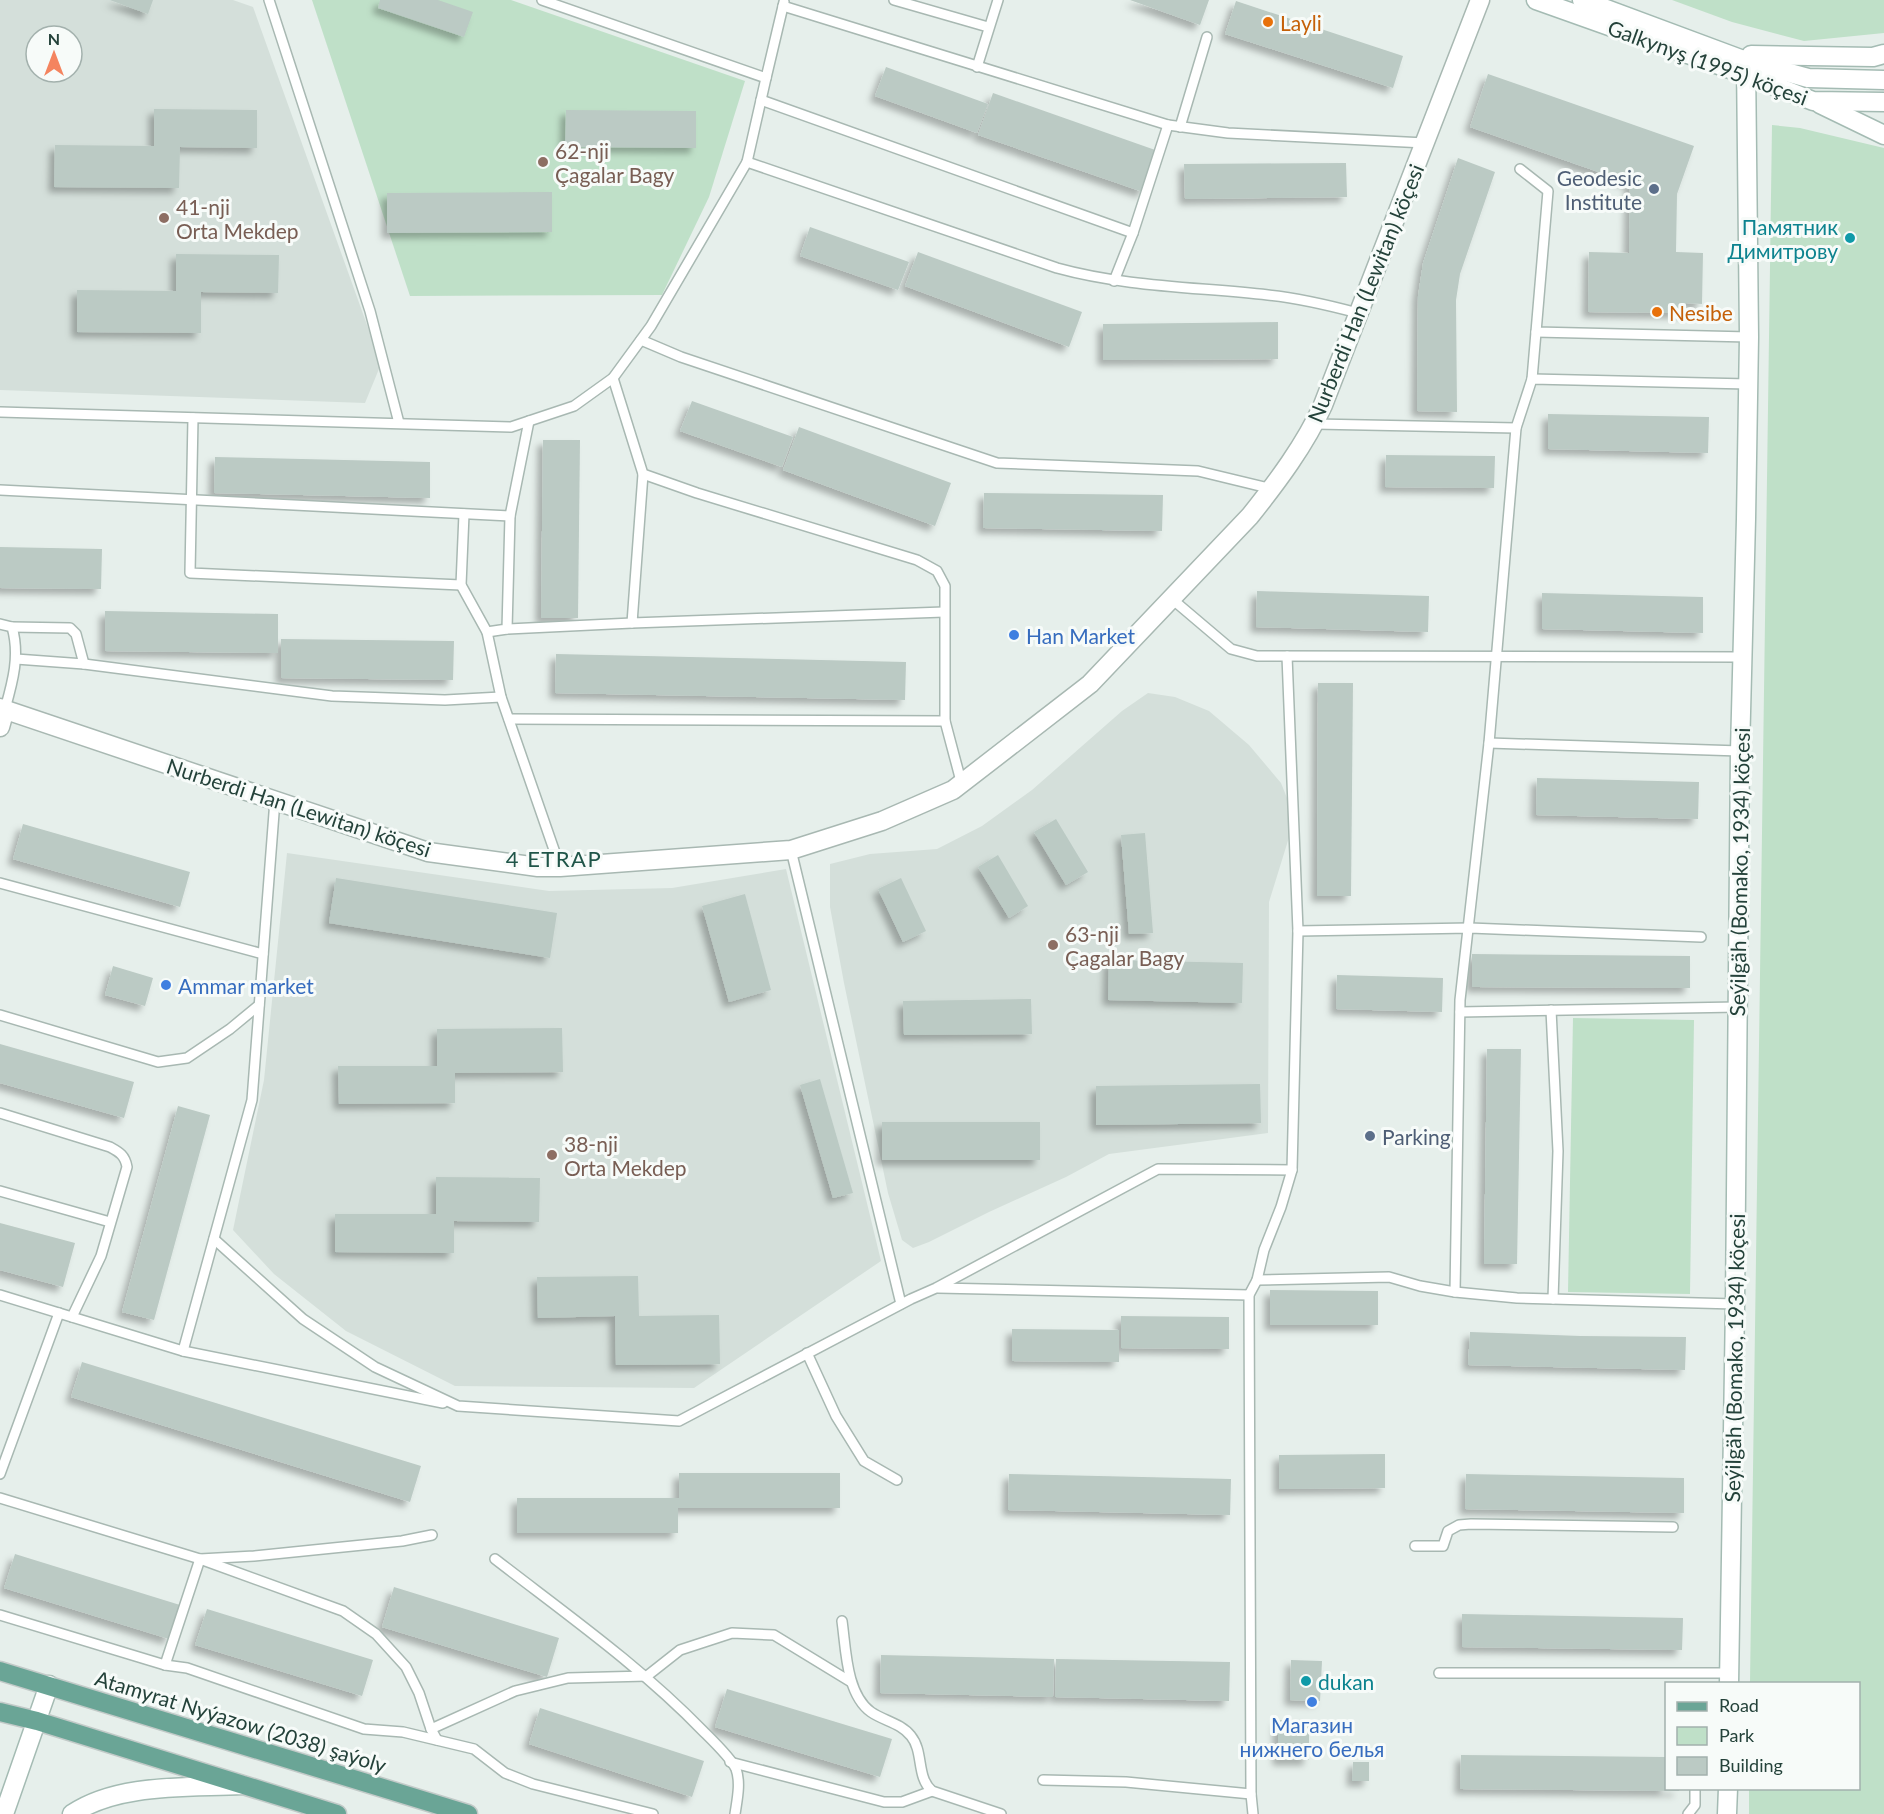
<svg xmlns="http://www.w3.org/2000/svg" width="1884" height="1814" viewBox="0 0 1884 1814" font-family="Lato,sans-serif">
	<defs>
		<filter id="shadow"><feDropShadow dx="-5.5" dy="5.5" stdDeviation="3" flood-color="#0004"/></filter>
	</defs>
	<rect width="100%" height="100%" fill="#e6efeb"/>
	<g fill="#d4dfda" fill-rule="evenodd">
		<path d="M0,0H233L253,7L381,364L365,403L0,390ZM36,36H72V72H36Z"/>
		<polygon points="1148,693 1175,697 1209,711 1249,745 1281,783 1295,818 1269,902 1268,1133 1109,1154 1066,1177 989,1212 929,1242 913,1248 902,1240 888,1193 844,983 830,907 830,864 870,854 937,849 982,826 1032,790 1122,711"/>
		<polygon points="287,853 549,891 672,888 786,869 881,1261 694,1388 455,1386 346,1331 274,1274 233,1230 264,1080"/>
	</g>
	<g fill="#bfe0c8">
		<polygon points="312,0 511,0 745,81 709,197 662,295 410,296"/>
		<polygon points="1672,0 1884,0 1884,33 1804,41 1732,22"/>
		<polygon points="1772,125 1800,128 1884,148 1884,1814 1749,1814 1749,1789 1858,1788 1858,1684 1750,1683"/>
		<polygon points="1573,1018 1694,1020 1690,1294 1568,1292"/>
	</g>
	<g fill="#bbcac4" filter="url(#shadow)">
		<polygon points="110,0 153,0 148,14"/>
		<polygon points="380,0 438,0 473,12 464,37 378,8"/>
		<polygon points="1130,0 1209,0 1200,25"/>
		<polygon points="1236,1 1403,56 1393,88 1225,34"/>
		<polygon points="886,67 988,104 977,133 875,96"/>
		<polygon points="1488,74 1694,146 1677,194 1676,252 1703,253 1702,304 1686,303 1685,313 1588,312 1589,252 1629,253 1630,183 1470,127"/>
		<polygon points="993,93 1158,151 1143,192 978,135"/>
		<polygon points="154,109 257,110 257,148 180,147 179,188 54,187 55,145 154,146"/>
		<polygon points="566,110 696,111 696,148 565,147"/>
		<polygon points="1458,158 1495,172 1460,274 1456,300 1457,412 1417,411 1418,296 1423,263"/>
		<polygon points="1346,163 1347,197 1185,199 1184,164"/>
		<polygon points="552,192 552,232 387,233 387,193"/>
		<polygon points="810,227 909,262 898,290 800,256"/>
		<polygon points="918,252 1082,312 1069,347 905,286"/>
		<polygon points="176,254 279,255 278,293 201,292 201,333 77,332 77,290 176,291"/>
		<polygon points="1278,322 1278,359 1103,360 1103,324"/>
		<polygon points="692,401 793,437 782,467 680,431"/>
		<polygon points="1548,414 1709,417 1708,453 1548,449"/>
		<polygon points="799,427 951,483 935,526 783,470"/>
		<polygon points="543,440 580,440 578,618 541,618"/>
		<polygon points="1386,455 1495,456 1494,488 1385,487"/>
		<polygon points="215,457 430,462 430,498 214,493"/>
		<polygon points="984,493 1163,495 1162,531 983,528"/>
		<polygon points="0,547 102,549 101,589 0,588"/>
		<polygon points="1257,591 1429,596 1428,632 1256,627"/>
		<polygon points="1542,593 1703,597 1703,633 1542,629"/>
		<polygon points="105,611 278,614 278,653 105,651"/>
		<polygon points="281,639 454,641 453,680 281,678"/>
		<polygon points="556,654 906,662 905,700 555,693"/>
		<polygon points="1318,683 1353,683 1351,896 1317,896"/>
		<polygon points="1537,778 1699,782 1698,819 1536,815"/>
		<polygon points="1056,819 1088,872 1066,885 1034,832"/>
		<polygon points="23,824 190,872 180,907 13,859"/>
		<polygon points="1145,833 1153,933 1129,934 1121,835"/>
		<polygon points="998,855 1028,906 1009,918 978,867"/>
		<polygon points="336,878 557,913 550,958 329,923"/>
		<polygon points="901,878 926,931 903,942 878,889"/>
		<polygon points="745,894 771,990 729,1002 702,906"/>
		<polygon points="1472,954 1690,956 1690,988 1472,987"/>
		<polygon points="1109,960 1243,963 1242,1003 1108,1000"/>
		<polygon points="113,966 153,978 145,1006 105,995"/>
		<polygon points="1337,975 1443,978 1442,1012 1336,1009"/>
		<polygon points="1031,999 1032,1034 904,1035 903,1001"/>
		<polygon points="562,1028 563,1072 455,1073 455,1103 339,1104 338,1066 437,1066 437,1029"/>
		<polygon points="0,1044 134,1082 124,1118 0,1083"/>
		<polygon points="1487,1049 1521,1049 1517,1264 1484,1264"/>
		<polygon points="820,1079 853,1193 833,1198 800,1085"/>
		<polygon points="1260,1084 1261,1123 1096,1125 1096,1086"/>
		<polygon points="178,1106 210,1115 154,1320 122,1312"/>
		<rect x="882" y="1122" width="158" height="38"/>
		<polygon points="436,1177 540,1178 539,1222 454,1221 454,1253 335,1252 335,1214 436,1214"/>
		<polygon points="0,1223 75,1243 63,1287 0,1270"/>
		<polygon points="638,1276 639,1316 719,1315 720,1364 616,1365 615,1316 538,1318 537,1277"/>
		<polygon points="1270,1290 1378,1291 1378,1325 1270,1325"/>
		<polygon points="1121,1316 1229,1317 1229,1349 1121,1348"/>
		<polygon points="1012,1329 1119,1330 1119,1362 1012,1361"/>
		<polygon points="1470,1332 1581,1336 1686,1337 1685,1370 1468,1365"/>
		<polygon points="82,1362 421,1466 410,1502 71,1397"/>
		<polygon points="1385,1454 1385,1488 1279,1489 1279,1455"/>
		<polygon points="679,1473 840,1473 840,1508 678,1508 678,1533 517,1533 517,1498 679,1498"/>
		<polygon points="1009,1474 1231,1479 1230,1515 1008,1510"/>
		<polygon points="1466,1474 1684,1478 1684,1513 1465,1509"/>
		<polygon points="15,1554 180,1605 169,1639 4,1588"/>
		<polygon points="394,1587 559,1638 547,1677 382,1627"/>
		<polygon points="207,1609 373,1660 362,1696 195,1645"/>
		<polygon points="1462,1614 1683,1618 1682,1650 1462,1647"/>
		<polygon points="881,1655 1054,1659 1053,1697 880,1693"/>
		<polygon points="1056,1659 1230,1662 1229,1701 1055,1697"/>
		<polygon points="1291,1660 1322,1661 1320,1701 1290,1700"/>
		<polygon points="727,1689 892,1739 880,1777 715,1727"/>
		<polygon points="540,1708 704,1761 692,1797 529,1744"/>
		<rect x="1278" y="1720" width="31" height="40"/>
		<polygon points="1461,1755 1666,1757 1666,1788 1679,1788 1679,1791 1460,1789"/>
		<polygon points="1353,1762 1369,1762 1369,1781 1352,1781"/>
	</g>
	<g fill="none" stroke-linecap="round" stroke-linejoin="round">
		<defs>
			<g id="lane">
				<polyline points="269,0 370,311 399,423"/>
				<polyline points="542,0 766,78 747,162"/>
				<polyline points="894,0 988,27"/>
				<polyline points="783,6 1168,125 1228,133 1425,143"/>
				<polyline points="977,67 998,0"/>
				<polyline points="766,78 784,2"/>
				<polyline points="761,100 1133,233"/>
				<polyline points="1180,127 1207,37"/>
				<polyline points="1520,169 1548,191 1536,332 1749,337"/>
				<polyline points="1114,281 1133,233 1168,125"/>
				<polyline points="641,340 681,357 997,463 1198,471 1272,489"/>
				<polyline points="613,378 643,474 697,493 917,560 937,571 945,586 945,721 962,785"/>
				<polyline points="1532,379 1536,332"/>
				<path d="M0,412L511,427L574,406L613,378L651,326L747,162L1057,268C1126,287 1197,287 1268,295C1298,298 1328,305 1358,313"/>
				<polyline points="193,418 190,573 461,585"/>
				<polyline points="1315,424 1516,428"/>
				<polyline points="643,474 632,623 944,612"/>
				<polyline points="0,490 510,516"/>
				<polyline points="464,514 461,585 487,632 501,697 560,867"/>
				<polyline points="1172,599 1231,649 1257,656 1742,657"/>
				<path d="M0,624L12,627C20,655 13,681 5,709"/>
				<polyline points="12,627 70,628 76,634 84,664"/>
				<polyline points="507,629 632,623"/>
				<polyline points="487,632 507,629 510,516 529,421"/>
				<polyline points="16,659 84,664 332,696 445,700 501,697"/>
				<polyline points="509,719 945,721"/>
				<polyline points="1489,743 1740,751"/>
				<polyline points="791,850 901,1304"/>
				<polyline points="0,883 263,954"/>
				<polyline points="1298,931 1470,928 1701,937"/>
				<polyline points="1551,1010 1558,1151 1553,1299"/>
				<polyline points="1460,1012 1738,1007"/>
				<polyline points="0,1015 158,1062 187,1058 230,1029 259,1005"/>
				<path d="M0,1113L110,1147C119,1152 125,1155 127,1167L101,1256L72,1317"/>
				<polyline points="0,1191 110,1222"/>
				<polyline points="214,1239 303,1319 375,1367 458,1406 679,1421 911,1299 936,1288 1158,1169 1292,1170"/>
				<polyline points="1257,1280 1389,1277 1420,1286 1455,1292 1517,1298 1735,1304"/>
				<polyline points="938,1288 1249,1295"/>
				<polyline points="1455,1292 1460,1000 1489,743 1516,428 1532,379 1748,384"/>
				<polyline points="0,1295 183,1351 443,1403"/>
				<polyline points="183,1351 252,1100 275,800"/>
				<polyline points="807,1353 836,1416 864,1461 897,1480"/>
				<polyline points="0,1474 59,1313"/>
				<polyline points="0,1498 200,1559 343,1611 376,1634 406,1667 419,1693 431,1729 437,1740"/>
				<polyline points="1415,1546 1443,1546 1448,1531 1459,1525 1471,1524 1673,1527"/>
				<path d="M495,1559C566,1614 640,1666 703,1731C711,1739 731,1758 736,1769C741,1783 737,1800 735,1814"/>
				<polyline points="0,1615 165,1665 187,1668 364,1729 403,1732 474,1749 505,1773 533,1784 653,1814"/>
				<path d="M842,1621C846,1649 846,1694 871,1712C884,1721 901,1723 911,1736C924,1752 916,1777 932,1791L1001,1814"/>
				<polyline points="165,1665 200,1559 254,1556 402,1541 432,1535"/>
				<polyline points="1439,1673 1729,1673"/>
				<polyline points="431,1729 515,1691 568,1678 647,1676 680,1650 732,1633 774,1635 851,1682"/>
				<polyline points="730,1762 884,1802 902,1802 932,1791"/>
				<polyline points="1043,1780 1126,1782 1251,1794"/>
				<polyline points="1253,1814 1251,1794 1249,1295 1257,1280 1264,1250 1281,1207 1292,1170 1298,931 1287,656"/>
				<polyline points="1688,1814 1695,1805 1695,1788"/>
			</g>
			<g id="street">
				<path d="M0,708L428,852L538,867H560L791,850L882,821L953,790L1090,684L1250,516C1277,482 1305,445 1323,405L1480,0"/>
				<polyline points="0,727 5,709"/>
			</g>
			<g id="secondary">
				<polyline points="1536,0 1747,75 1813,101 1884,102"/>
				<polyline points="1582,0 1746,61 1808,78 1884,80"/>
				<polyline points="1751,55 1873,57 1884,54"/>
				<polyline points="1820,104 1884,135"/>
				<polyline points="1729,1684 1735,1304 1740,751 1746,519 1749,337 1746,61"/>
				<polyline points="4,1814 49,1685"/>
				<path d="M72,1814C118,1783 187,1788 242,1785"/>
				<polyline points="1727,1814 1728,1788"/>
			</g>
			<g id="primary">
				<polyline points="0,1671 468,1814"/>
				<polyline points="0,1712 37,1721 337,1814"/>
			</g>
		</defs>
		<use href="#lane" stroke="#a8b8b2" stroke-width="12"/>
		<use href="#street" stroke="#a8b8b2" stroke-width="21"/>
		<use href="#secondary" stroke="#a4bbb3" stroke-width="21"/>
		<use href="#primary" stroke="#c2cac8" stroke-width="21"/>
		<use href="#lane" stroke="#fff" stroke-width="9"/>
		<use href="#street" stroke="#fff" stroke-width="18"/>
		<use href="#secondary" stroke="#fff" stroke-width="18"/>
		<use href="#primary" stroke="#6aa596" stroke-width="18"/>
	</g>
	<g fill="#e8710a" stroke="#f7fbf9" stroke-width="2">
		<circle cx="1268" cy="22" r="6"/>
		<circle cx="1657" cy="312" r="6"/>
	</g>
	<g fill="#8d6e63" stroke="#f7fbf9" stroke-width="2">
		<circle cx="543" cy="162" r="6"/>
		<circle cx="164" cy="218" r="6"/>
		<circle cx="1053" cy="945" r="6"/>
		<circle cx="552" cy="1155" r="6"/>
	</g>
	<g fill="#5c6f8a" stroke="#f7fbf9" stroke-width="2">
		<circle cx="1654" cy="189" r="6"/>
		<circle cx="1370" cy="1136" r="6"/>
	</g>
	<g fill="#0f9aa8" stroke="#f7fbf9" stroke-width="2">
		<circle cx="1850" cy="238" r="6"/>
		<circle cx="1306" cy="1681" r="6"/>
	</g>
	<g fill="#3f7fe0" stroke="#f7fbf9" stroke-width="2">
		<circle cx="1014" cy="635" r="6"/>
		<circle cx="166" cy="985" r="6"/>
		<circle cx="1312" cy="1702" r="6"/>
	</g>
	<g text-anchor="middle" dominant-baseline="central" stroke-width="6" stroke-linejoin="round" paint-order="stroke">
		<g font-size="21" fill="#c56008" stroke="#f7fbf9" text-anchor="start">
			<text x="1280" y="22">Layli</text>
			<text x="1669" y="312">Nesibe</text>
		</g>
		<g font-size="21" fill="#24423a" stroke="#f7fbf9">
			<text transform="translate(1708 62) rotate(20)">Galkynyş (1995) köçesi</text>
			<text transform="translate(1365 293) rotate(-68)">Nurberdi Han (Lewitan) köçesi</text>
			<text transform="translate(299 807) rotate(18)">Nurberdi Han (Lewitan) köçesi</text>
			<text transform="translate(1739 872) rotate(-89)">Seýilgäh (Bomako, 1934) köçesi</text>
			<text transform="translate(1734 1358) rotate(-89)">Seýilgäh (Bomako, 1934) köçesi</text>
			<text transform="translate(241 1721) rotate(17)">Atamyrat Nyýazow (2038) şaýoly</text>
		</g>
		<g font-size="21" fill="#785e54" stroke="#f7fbf9" text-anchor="start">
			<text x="555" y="150">62-nji<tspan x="555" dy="24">Çagalar Bagy</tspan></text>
			<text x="176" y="206">41-nji<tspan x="176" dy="24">Orta Mekdep</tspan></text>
			<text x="1065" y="933">63-nji<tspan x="1065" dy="24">Çagalar Bagy</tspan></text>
			<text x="564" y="1143">38-nji<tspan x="564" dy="24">Orta Mekdep</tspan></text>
		</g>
		<g font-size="21" fill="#4e5e75" stroke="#f7fbf9" text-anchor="end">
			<text x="1642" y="177">Geodesic<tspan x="1642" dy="24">Institute</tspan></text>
			<text x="1382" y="1136" text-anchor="start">Parking</text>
		</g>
		<g font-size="21" fill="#0d838f" stroke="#f7fbf9" text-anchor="end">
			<text x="1838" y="226">Памятник<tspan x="1838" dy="24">Димитрову</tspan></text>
			<text x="1318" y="1681" text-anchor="start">dukan</text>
		</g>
		<g font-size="21" fill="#366cbe" stroke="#f7fbf9" text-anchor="start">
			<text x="1026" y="635">Han Market</text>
			<text x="178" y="985">Ammar market</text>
			<text x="1312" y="1724" text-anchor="middle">Магазин<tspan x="1312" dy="24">нижнего белья</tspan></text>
		</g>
		<g font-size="22" letter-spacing="1.5" fill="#1f5548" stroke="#f7fbf9">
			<text x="554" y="858">4 ETRAP</text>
		</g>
	</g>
	<rect x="1665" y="1682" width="195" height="108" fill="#f7fbf9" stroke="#a3b1ad" stroke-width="1.5"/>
	<rect x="1677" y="1702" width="30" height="9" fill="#6aa596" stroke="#a3b1ad" stroke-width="1.5"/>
	<text x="1719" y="1712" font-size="18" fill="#24423a">Road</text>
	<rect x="1677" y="1727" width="30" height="18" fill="#bfe0c8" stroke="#a3b1ad" stroke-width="1.5"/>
	<text x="1719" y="1742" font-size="18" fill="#24423a">Park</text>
	<rect x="1677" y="1757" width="30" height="18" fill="#bbcac4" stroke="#a3b1ad" stroke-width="1.5"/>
	<text x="1719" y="1772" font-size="18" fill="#24423a">Building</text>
	<g transform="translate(54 54)"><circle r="28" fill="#f7fbf9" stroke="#a3b1ad" stroke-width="1.5"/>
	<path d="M0-4.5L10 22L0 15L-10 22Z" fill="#f4845f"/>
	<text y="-9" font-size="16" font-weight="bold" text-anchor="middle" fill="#24423a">N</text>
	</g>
</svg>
